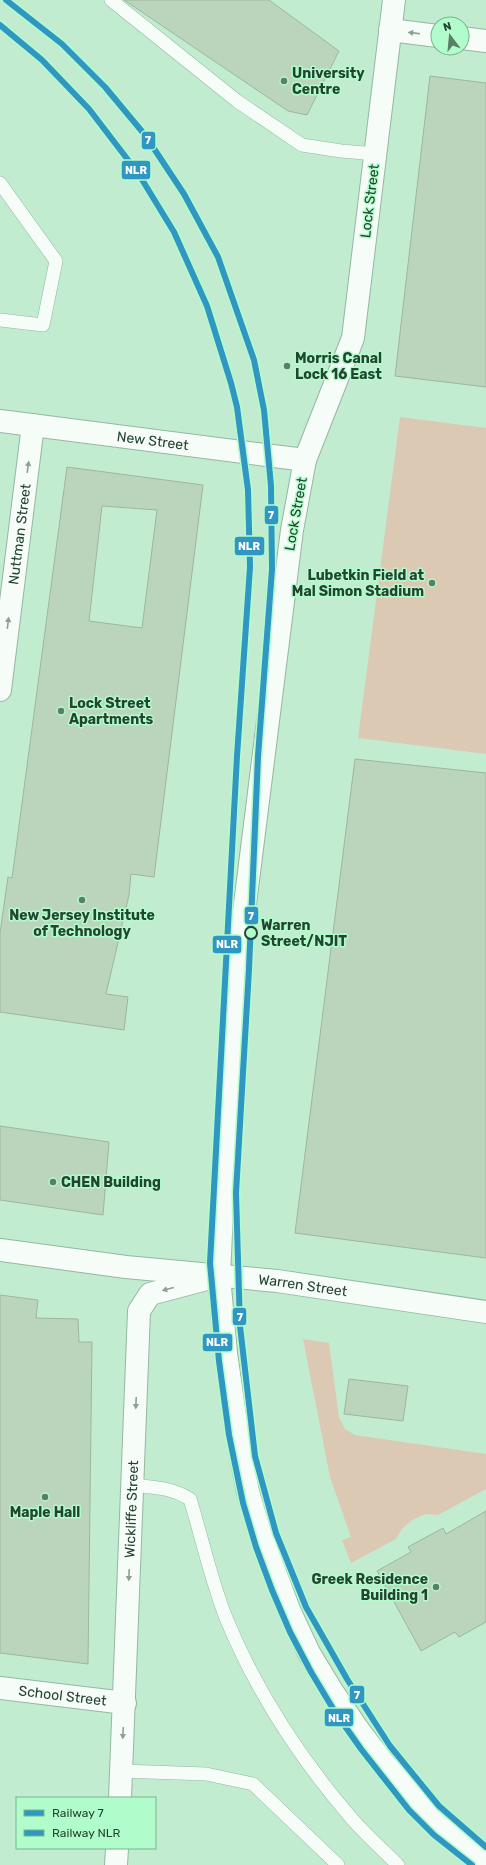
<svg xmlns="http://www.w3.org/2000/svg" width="486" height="1865" viewBox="0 0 486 1865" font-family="Rubik,sans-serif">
	<rect width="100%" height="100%" fill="#c2ecd0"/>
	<g fill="#dcc9b3">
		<polygon points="400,417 486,428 486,754 358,738"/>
		<polygon points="303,1339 329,1343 339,1417 345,1429 355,1435 486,1454 486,1489 438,1515 426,1514 412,1520 402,1529 396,1539 351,1563 342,1540 351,1537 330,1477"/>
	</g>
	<g fill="#bad5bc" stroke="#9cb79e" fill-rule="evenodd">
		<polygon points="124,0 269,0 339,51 307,115 288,111"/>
		<polygon points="430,76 486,83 486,387 395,376"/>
		<path d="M67,467L203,485L154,877L131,874L129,895L106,994L128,997L124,1030L0,1012V933L8,877L12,878ZM102,506L157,510L142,628L89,621Z"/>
		<polygon points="355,759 486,773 486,1258 295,1233"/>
		<polygon points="0,1126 109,1142 103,1215 0,1200"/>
		<polygon points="0,1295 38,1300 36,1318 78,1319 79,1342 92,1342 88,1664 0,1653"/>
		<polygon points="349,1379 408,1386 403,1421 344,1414"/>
		<polygon points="486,1511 486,1622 459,1637 455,1632 421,1651 377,1571 411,1552 408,1547 443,1528 446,1534"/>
	</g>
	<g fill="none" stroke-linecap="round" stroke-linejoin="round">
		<defs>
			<g id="service">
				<polyline points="111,0 237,101 302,145 341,151 376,154"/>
				<polyline points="0,183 56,261 43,325 0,320"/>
				<path d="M133,1485C156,1488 170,1487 190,1499C202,1538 211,1580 226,1618C256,1691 301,1760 353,1820C367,1836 383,1850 398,1865"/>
				<polyline points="121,1771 206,1774 253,1784 338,1865"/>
			</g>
			<g id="minor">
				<polyline points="390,30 438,36"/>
				<polyline points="462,38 486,41"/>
				<path id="s1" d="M0,421L305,460"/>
				<path id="s2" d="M0,690L33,425"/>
				<path id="s3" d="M0,1688L125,1703"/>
				<path id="s4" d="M120,1798L139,1311L150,1294L218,1276"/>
				<polyline points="116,1865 117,1848"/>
			</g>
			<g id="secondary">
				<polyline points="394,0 353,338 305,460 292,530 240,944 229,1061 219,1276 226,1353 240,1450 248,1492 260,1532 290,1612 309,1653 332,1691 357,1728 382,1761 409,1792 435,1817 486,1859"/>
				<path id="s5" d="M0,1250L126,1267L277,1281L486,1312"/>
			</g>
		</defs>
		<use href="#service" stroke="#95b7a1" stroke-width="14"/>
		<use href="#minor" stroke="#95b7a1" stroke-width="24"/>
		<use href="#secondary" stroke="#95b7a1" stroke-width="24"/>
		<use href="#service" stroke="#f6fcf8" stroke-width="13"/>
		<use href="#minor" stroke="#f6fcf8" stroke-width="22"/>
		<use href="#secondary" stroke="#f6fcf8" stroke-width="22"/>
		<defs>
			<polyline id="rail-1" points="6,0 62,44 105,87 145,135 184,194 218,257 254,360 264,410 271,486 272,569 258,756 249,969 236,1193 240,1326 255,1456 276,1533 306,1607 347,1679 390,1746 439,1806 486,1847"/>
			<polyline id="rail-2" points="0,25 42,60 89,109 138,173 174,232 207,306 231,383 237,407 248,490 250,567 237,756 210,1263 219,1361 229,1435 243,1503 256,1547 272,1590 290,1632 311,1672 335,1712 361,1749 409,1810 434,1835 472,1865"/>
		</defs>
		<use href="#rail-1" stroke="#b0fdcb" stroke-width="9"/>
		<use href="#rail-2" stroke="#b0fdcb" stroke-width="9"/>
		<use href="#rail-1" stroke="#3096c2" stroke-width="6"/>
		<use href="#rail-2" stroke="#3096c2" stroke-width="6"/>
	</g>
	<defs><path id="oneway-solid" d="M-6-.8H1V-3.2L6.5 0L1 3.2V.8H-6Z"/></defs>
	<g fill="#8da094">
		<use href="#oneway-solid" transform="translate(414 33) rotate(-173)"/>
		<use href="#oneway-solid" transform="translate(28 467) rotate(-82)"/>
		<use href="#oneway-solid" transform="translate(8 623) rotate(-83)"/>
		<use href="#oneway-solid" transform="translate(168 1289) rotate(165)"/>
		<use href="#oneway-solid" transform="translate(136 1403) rotate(92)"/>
		<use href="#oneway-solid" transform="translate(129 1575) rotate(92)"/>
		<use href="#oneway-solid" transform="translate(123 1733) rotate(93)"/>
	</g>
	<g fill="#5b7e68" stroke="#b0fdcb" stroke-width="1.5">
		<circle cx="284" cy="81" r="4"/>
		<circle cx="287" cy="366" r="4"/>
		<circle cx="432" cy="583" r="4"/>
		<circle cx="61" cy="711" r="4"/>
		<circle cx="82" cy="900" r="4"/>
		<circle cx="53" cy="1182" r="4"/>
		<circle cx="45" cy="1497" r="4"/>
		<circle cx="436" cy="1587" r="4"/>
	</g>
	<circle fill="#b0fdcb" stroke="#244330" stroke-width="2" cx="251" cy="933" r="6"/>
	<g text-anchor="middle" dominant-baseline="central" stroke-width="3" stroke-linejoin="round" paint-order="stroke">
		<g font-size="14" font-weight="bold" fill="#244330" stroke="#b0fdcb" text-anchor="start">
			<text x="292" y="73">University<tspan x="292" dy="16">Centre</tspan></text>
			<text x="295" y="358">Morris Canal<tspan x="295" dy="16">Lock 16 East</tspan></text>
			<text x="424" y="575" text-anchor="end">Lubetkin Field at<tspan x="424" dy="16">Mal Simon Stadium</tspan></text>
			<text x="69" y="703">Lock Street<tspan x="69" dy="16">Apartments</tspan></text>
			<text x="82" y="915" text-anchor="middle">New Jersey Institute<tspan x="82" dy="16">of Technology</tspan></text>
			<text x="61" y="1182">CHEN Building</text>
			<text x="45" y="1512" text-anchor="middle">Maple Hall</text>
			<text x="428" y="1579" text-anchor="end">Greek Residence<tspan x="428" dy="16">Building 1</tspan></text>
		</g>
		<g font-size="14" fill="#244330" stroke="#b0fdcb">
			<text transform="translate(370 201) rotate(-83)">Lock Street</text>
			<text stroke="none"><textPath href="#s1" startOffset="154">New Street</textPath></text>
			<text transform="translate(296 514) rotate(-80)">Lock Street</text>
			<text stroke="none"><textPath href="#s2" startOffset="157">Nuttman Street</textPath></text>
			<text stroke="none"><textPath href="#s5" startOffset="305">Warren Street</textPath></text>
			<text stroke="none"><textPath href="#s4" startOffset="289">Wickliffe Street</textPath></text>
			<text stroke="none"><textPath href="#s3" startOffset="63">School Street</textPath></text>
		</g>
		<g font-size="14" font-weight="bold" fill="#244330" stroke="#b0fdcb" text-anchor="start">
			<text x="261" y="925">Warren<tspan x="261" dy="16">Street/NJIT</tspan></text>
		</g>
	</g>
	<g stroke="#b0fdcb" stroke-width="1.5">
		<rect x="141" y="131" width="15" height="19" rx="4" fill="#3096c2"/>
		<rect x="121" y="160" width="30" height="20" rx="4" fill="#3096c2"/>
		<rect x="264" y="505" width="15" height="20" rx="4" fill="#3096c2"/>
		<rect x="234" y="536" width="31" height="20" rx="4" fill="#3096c2"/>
		<rect x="244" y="906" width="15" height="19" rx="4" fill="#3096c2"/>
		<rect x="212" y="935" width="30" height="19" rx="4" fill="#3096c2"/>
		<rect x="232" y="1307" width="15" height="19" rx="4" fill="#3096c2"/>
		<rect x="202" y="1333" width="31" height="19" rx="4" fill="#3096c2"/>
		<rect x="349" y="1685" width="16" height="19" rx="4" fill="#3096c2"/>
		<rect x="324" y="1708" width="30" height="19" rx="4" fill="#3096c2"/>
	</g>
	<g font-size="11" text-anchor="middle" font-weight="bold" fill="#fff">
		<text x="148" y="144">7</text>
		<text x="136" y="174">NLR</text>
		<text x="271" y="519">7</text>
		<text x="249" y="550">NLR</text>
		<text x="251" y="920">7</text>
		<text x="227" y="948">NLR</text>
		<text x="240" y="1321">7</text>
		<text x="217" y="1346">NLR</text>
		<text x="357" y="1699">7</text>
		<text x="339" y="1722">NLR</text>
	</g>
	<rect x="16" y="1797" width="140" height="52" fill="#b0fdcb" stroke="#78b38d"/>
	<rect x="24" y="1810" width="20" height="6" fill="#3096c2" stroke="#78b38d"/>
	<text x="52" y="1817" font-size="12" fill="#244330">Railway 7</text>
	<rect x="24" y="1830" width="20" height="6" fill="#3096c2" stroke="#78b38d"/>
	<text x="52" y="1837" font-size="12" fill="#244330">Railway NLR</text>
	<g transform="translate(450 36) rotate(344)"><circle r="19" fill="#b0fdcb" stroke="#78b38d"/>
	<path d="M0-3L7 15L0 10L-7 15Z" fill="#5b7e68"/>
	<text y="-6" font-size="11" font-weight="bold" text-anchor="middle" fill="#244330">N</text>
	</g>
</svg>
